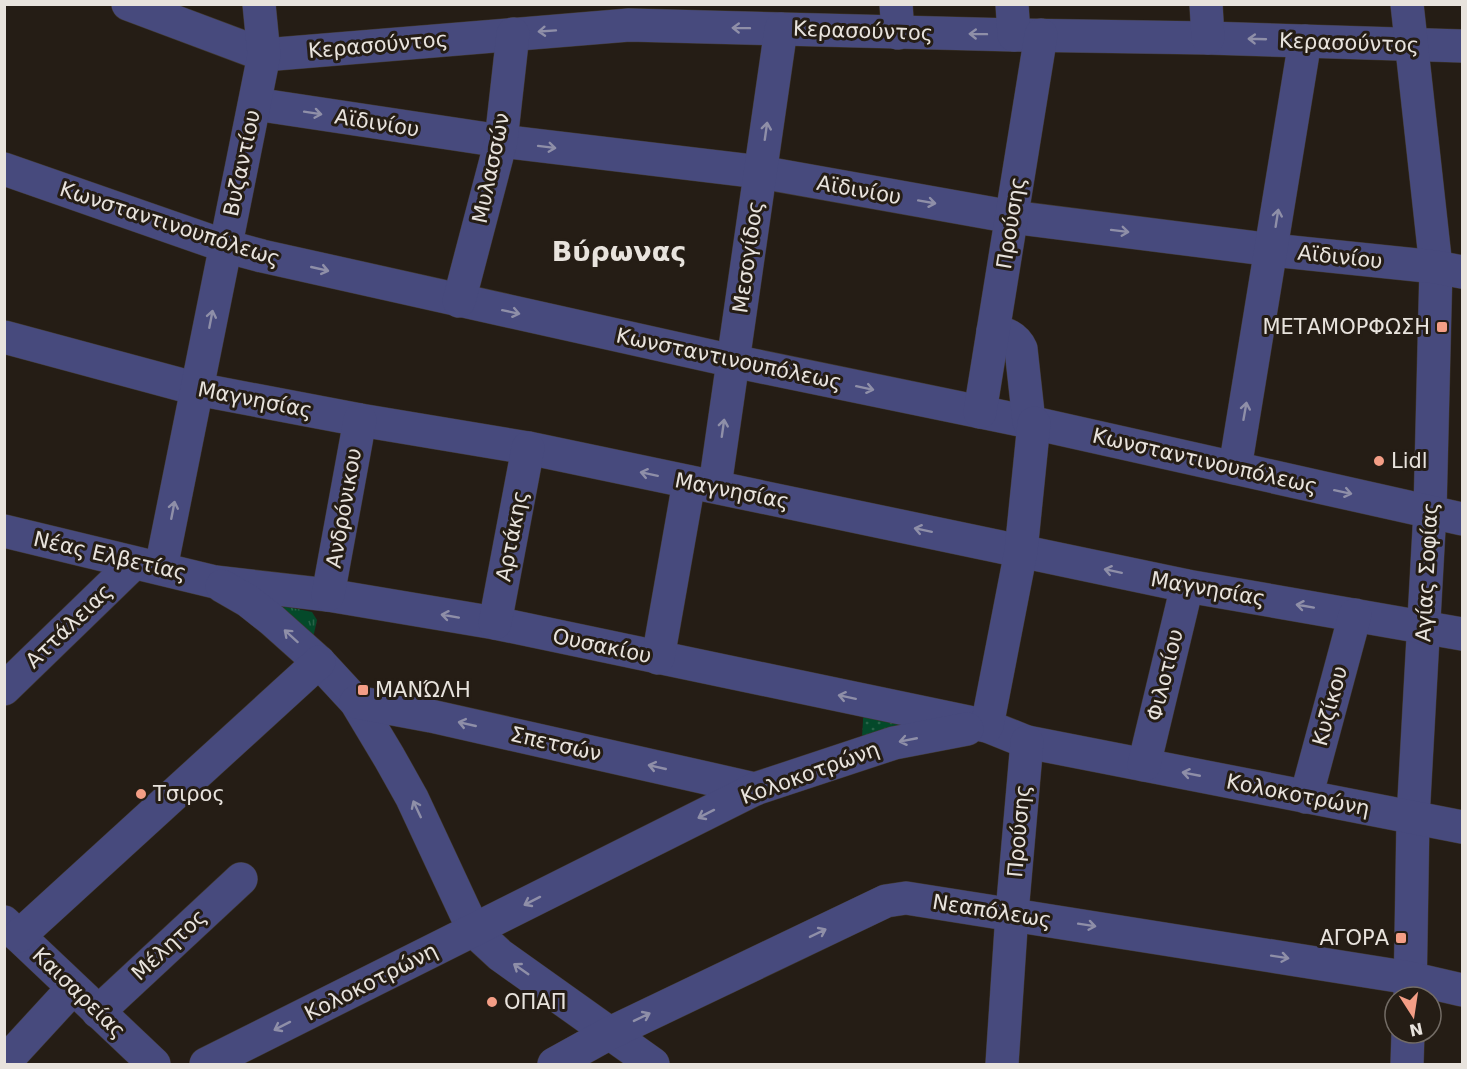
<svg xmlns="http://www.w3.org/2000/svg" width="1467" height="1069" viewBox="0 0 1467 1069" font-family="'DejaVu Sans',sans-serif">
	<defs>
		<pattern id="grass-tufts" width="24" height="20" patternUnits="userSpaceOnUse" patternTransform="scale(1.5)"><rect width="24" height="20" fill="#04492a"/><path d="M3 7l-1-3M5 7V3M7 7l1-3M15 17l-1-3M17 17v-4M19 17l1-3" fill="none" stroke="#296348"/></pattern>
		<pattern id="park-dots" width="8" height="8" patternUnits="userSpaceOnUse" patternTransform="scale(1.5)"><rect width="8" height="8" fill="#04492a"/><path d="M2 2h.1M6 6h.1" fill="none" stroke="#296348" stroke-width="1.8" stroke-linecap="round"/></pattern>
	</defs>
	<rect width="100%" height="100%" fill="#251d15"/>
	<polygon fill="url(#grass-tufts)" points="273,604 312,612 317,620 313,638"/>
	<polygon fill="url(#park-dots)" points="864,704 935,720 862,737"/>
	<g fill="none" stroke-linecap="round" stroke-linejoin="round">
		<defs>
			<g id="minor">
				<polyline points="128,4 264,55 629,25 1014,35 1208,38 1462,46"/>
				<polyline points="896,4 898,33"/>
				<polyline points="1012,4 1014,35"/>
				<polyline points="1206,4 1208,38"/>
				<polyline points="1407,4 1436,267 1430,511 1413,818 1410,997"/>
				<polyline points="255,104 501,141 760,172 1012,217 1272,250 1436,267 1462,272"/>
				<polyline points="4,169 225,246 262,256 733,361 1029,422 1462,519"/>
				<polyline points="459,301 501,141 513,34"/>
				<path d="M993,331C1006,334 1015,336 1021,349L1029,422"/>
				<polyline points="4,337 197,389 360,420 528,448 1187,586 1462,634"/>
				<polyline points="980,412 1041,35"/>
				<polyline points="1235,468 1305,41"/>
				<polyline points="715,486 781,29"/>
				<polyline points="4,531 215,582 328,595 495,623 987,726 1027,742 1462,827"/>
				<polyline points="161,568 264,55 259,4"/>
				<polyline points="222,586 248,601 272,620 319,662 356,702 389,757 412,798 474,931 500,955 653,1064"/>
				<polyline points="328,595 360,420"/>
				<polyline points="495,623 528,448"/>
				<polyline points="658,658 689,482"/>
				<polyline points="4,689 134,563"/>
				<polyline points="356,702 431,716 755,789"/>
				<polyline points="987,726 1021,551 1034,423"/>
				<polyline points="1144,765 1187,586"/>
				<polyline points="1306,797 1355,615"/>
				<polyline points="4,922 154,1064"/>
				<polyline points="19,936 319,662"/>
				<polyline points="98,1012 241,879"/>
				<polyline points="4,1063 73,988"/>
				<polyline points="206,1064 755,789 894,743 967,729"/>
				<polyline points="554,1064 610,1033 886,901 906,898 1410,978 1462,990"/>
				<polyline points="1002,1064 1012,913 1027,742"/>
				<polyline points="1407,1064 1408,1033"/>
			</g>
		</defs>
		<use href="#minor" stroke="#403931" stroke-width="34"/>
		<use href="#minor" stroke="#474a7d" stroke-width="33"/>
	</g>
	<defs><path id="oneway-shaft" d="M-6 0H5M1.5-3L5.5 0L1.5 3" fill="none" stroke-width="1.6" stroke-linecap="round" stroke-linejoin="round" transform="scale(1.5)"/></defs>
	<g stroke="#8f8fa8">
		<use href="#oneway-shaft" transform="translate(741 28) rotate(-179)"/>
		<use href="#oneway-shaft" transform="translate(547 31) rotate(176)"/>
		<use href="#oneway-shaft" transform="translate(978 34) rotate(-179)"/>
		<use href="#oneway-shaft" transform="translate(1257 39) rotate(-178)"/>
		<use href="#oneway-shaft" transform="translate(313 113) rotate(9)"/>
		<use href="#oneway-shaft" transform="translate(766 131) rotate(-82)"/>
		<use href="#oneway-shaft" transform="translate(547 147) rotate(7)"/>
		<use href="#oneway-shaft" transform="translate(927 202) rotate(10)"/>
		<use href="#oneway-shaft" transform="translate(1277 218) rotate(-81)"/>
		<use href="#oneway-shaft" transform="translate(1120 231) rotate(7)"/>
		<use href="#oneway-shaft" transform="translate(320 269) rotate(13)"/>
		<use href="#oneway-shaft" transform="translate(511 312) rotate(12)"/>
		<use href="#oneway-shaft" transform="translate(211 319) rotate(-79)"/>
		<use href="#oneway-shaft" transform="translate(865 388) rotate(12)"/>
		<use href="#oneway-shaft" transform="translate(1245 411) rotate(-80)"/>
		<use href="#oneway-shaft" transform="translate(723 428) rotate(-82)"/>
		<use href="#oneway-shaft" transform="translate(649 474) rotate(-168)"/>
		<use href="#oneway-shaft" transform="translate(1343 492) rotate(12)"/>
		<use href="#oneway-shaft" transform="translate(173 510) rotate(-79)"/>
		<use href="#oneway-shaft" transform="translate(923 530) rotate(-168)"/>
		<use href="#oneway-shaft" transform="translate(1113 571) rotate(-168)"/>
		<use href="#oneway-shaft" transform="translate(1305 606) rotate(-170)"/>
		<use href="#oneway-shaft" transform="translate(450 616) rotate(-170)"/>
		<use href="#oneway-shaft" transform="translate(291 636) rotate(-138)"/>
		<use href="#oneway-shaft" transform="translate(847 697) rotate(-168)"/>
		<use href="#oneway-shaft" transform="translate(467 724) rotate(-167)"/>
		<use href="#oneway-shaft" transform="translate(908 740) rotate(169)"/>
		<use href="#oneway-shaft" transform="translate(657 767) rotate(-167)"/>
		<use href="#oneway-shaft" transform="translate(1191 774) rotate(-169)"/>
		<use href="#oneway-shaft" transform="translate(417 809) rotate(-115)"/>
		<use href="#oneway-shaft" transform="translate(706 814) rotate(153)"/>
		<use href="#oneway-shaft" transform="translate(532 901) rotate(153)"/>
		<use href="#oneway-shaft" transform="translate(1087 925) rotate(9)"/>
		<use href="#oneway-shaft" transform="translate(818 933) rotate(-26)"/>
		<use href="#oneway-shaft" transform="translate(1280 957) rotate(9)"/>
		<use href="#oneway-shaft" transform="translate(521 969) rotate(-145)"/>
		<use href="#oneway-shaft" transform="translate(642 1017) rotate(-26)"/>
		<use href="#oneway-shaft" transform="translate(282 1026) rotate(153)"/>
	</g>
	<g fill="#f49e86" stroke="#251d15" stroke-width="2">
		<rect x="1436" y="321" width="12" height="12" rx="3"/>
		<circle cx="1379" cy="461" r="6"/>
		<rect x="357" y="684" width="12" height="12" rx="3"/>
		<circle cx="141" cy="794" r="6"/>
		<rect x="1395" y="932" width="12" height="12" rx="3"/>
		<circle cx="492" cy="1002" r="6"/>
	</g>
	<g text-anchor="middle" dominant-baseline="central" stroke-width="6" stroke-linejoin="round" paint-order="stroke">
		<g font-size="21" fill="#e8e3dd" stroke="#251d15">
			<text transform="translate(863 31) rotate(2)">Κερασούντος</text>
			<text transform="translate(1349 43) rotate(2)">Κερασούντος</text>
			<text transform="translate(378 45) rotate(-5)">Κερασούντος</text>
			<text transform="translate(377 123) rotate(9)">Αϊδινίου</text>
			<text transform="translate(242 163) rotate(-78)">Βυζαντίου</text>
			<text transform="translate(491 168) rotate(-78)">Μυλασσών</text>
			<text transform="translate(859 190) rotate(10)">Αϊδινίου</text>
			<text transform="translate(1011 223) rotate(-81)">Προύσης</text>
			<text transform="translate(170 224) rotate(18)">Κωνσταντινουπόλεως</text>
			<text transform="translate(748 257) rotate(-82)">Μεσογίδος</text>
			<text transform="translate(1340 257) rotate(6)">Αϊδινίου</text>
			<text transform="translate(729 359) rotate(12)">Κωνσταντινουπόλεως</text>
			<text transform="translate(255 400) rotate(11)">Μαγνησίας</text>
			<text transform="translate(1205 461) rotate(13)">Κωνσταντινουπόλεως</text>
			<text transform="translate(732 491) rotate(11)">Μαγνησίας</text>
			<text transform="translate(344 508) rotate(-80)">Ανδρόνικου</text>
			<text transform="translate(512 536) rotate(-79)">Αρτάκης</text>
			<text transform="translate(110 556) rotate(13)">Νέας Ελβετίας</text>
			<text transform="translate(1427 572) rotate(-87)">Αγίας Σοφίας</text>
			<text transform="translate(1208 589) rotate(10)">Μαγνησίας</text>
			<text transform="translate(69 626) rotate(-44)">Αττάλειας</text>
			<text transform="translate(602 646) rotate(12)">Ουσακίου</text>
			<text transform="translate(1165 675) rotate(-76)">Φιλοτίου</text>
			<text transform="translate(1330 706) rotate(-75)">Κυζίκου</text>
			<text transform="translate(556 744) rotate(13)">Σπετσών</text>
			<text transform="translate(810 773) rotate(-20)">Κολοκοτρώνη</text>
			<text transform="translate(1298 795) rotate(11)">Κολοκοτρώνη</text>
			<text transform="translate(1019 831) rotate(-85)">Προύσης</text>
			<text transform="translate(992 911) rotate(9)">Νεαπόλεως</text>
			<text transform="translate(169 945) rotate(-43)">Μέλητος</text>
			<text transform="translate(371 982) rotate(-27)">Κολοκοτρώνη</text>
			<text transform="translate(79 993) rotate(44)">Καισαρείας</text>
		</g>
		<g font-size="21" fill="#e8e3dd" stroke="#251d15" text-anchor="start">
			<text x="1430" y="327" text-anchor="end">ΜΕΤΑΜΟΡΦΩΣΗ</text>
			<text x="1391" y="461">Lidl</text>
			<text x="375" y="690">ΜΑΝΏΛΗ</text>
			<text x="153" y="794">Τσιρος</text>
			<text x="1389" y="938" text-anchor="end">ΑΓΟΡΑ</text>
			<text x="504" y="1002">ΟΠΑΠ</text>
		</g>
		<g font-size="27" font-weight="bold" fill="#e8e3dd" stroke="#251d15">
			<text x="619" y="251">Βύρωνας</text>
		</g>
	</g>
	<rect width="1467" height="1069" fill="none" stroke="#e8e3dd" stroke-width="12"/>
	<g transform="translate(1413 1015) rotate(168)"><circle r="28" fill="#251d15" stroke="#736c65" stroke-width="1.5"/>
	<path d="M0-4.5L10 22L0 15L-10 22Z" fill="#f49e86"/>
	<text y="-9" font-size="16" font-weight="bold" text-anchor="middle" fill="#e8e3dd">N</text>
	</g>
</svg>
